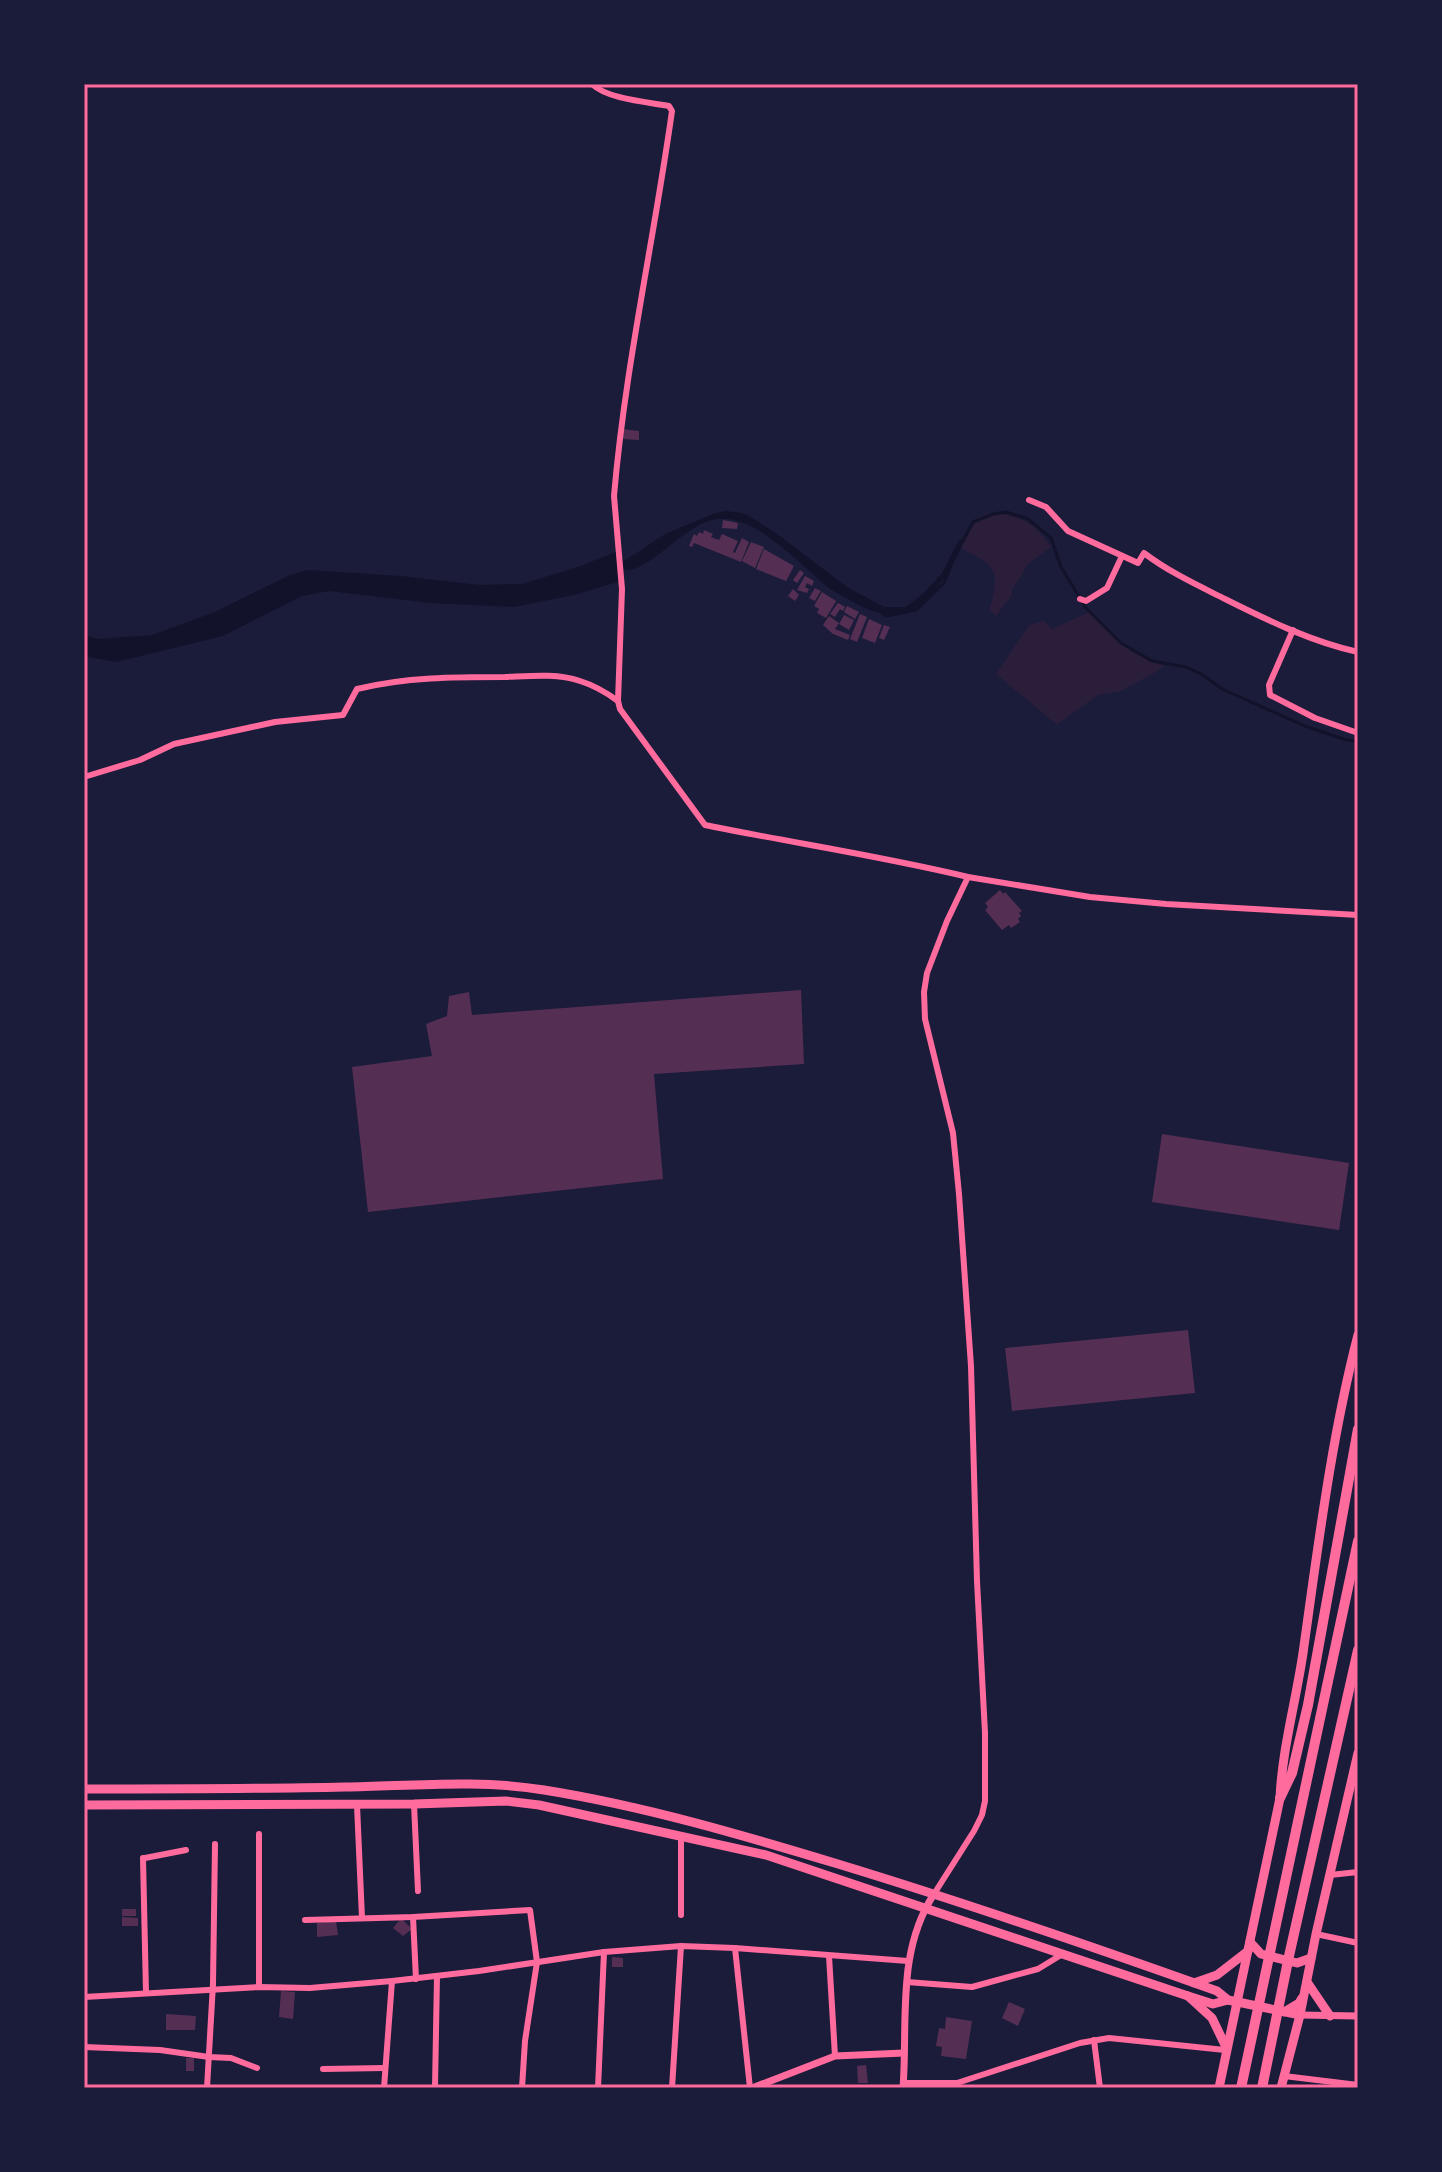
<svg xmlns="http://www.w3.org/2000/svg" width="1442" height="2172" viewBox="0 0 1442 2172" font-family="'Archivo Narrow',sans-serif">
	<rect width="100%" height="100%" fill="#1b1b3a"/>
	<g fill="#2a1e3b">
		<path d="M988,513C1021,516 1031,519 1051,547L1027,565L1019,580L1012,589V595L996,616L989,610C1001,572 997,566 961,548L977,518Z"/>
		<polygon points="1091,611 1131,651 1164,666 1156,672 1121,691 1098,695 1057,725 996,674 1029,625 1044,621 1052,629"/>
	</g>
	<path fill="#12122b" d="M725,511L742,513L749,516L777,534L847,587L884,607H906L924,593L942,573L959,540L964,539C958,560 944,580 929,596C902,625 875,615 846,598C839,594 831,590 825,585C798,562 756,515 718,519C684,522 649,575 622,570L621,581L574,595L514,607L430,603L329,591L302,596L223,636L116,662L84,656V635L98,639L152,635L215,612L290,575L308,570L400,576L480,585L522,584L578,567L618,551L619,558L626,560L665,534L713,514Z"/>
	<g fill="none" stroke-linecap="round" stroke-linejoin="round">
		<g stroke="#12122b" stroke-width="3">
			<polyline points="963,541 973,522 993,514 1006,512 1028,519 1051,538 1061,567 1086,608 1121,643 1152,661 1186,667 1203,675 1222,689 1305,726 1346,740 1358,741"/>
			<polyline points="882,613 886,616 916,610 944,583 951,566"/>
		</g>
	</g>
	<g fill="#542f53">
		<polygon points="622,429 639,431 639,440 622,439"/>
		<polygon points="723,520 738,523 737,529 722,528"/>
		<polygon points="704,530 713,534 711,537 719,540 722,534 738,541 733,552 735,553 742,538 749,542 741,562 694,543 692,547 689,546 694,534 697,536 699,532 703,534"/>
		<polygon points="751,542 764,547 755,568 742,561"/>
		<polygon points="764,549 794,566 786,581 756,569"/>
		<polygon points="800,570 804,573 797,583 793,580"/>
		<polygon points="805,576 814,581 812,586 807,583 805,587 809,589 807,593 797,590"/>
		<polygon points="815,588 821,591 815,601 809,598"/>
		<polygon points="793,589 799,595 795,601 788,596"/>
		<polygon points="822,592 836,601 826,618 817,613 819,609 814,606"/>
		<polygon points="838,603 845,607 843,611 840,609 835,617 830,614"/>
		<polygon points="847,606 859,612 855,619 844,612"/>
		<polygon points="860,614 867,617 857,642 850,639"/>
		<polygon points="844,615 854,620 849,630 839,624"/>
		<polygon points="829,616 839,623 835,629 850,635 848,640 833,634 823,625"/>
		<polygon points="869,619 882,625 875,643 862,638"/>
		<polygon points="884,625 890,627 884,640 879,638"/>
		<polygon points="1000,890 1003,894 1005,892 1022,911 1019,913 1021,916 1018,919 1020,922 1011,928 1009,925 1002,930 985,910 988,907 985,903"/>
		<polygon points="801,990 804,1064 654,1074 663,1179 368,1212 352,1067 432,1056 426,1024 447,1016 449,996 469,992 472,1015"/>
		<polygon points="1162,1134 1349,1163 1339,1230 1152,1202"/>
		<polygon points="1188,1330 1195,1393 1012,1411 1005,1348"/>
		<rect x="122" y="1909" width="14" height="7"/>
		<polygon points="122,1917 138,1918 138,1926 122,1926"/>
		<polygon points="401,1918 412,1929 403,1936 393,1928"/>
		<polygon points="336,1921 338,1935 317,1937 317,1923"/>
		<polygon points="612,1957 623,1958 623,1967 612,1967"/>
		<polygon points="281,1991 295,1992 293,2019 279,2017"/>
		<polygon points="1009,2002 1025,2009 1018,2026 1002,2018"/>
		<polygon points="166,2014 196,2016 195,2030 166,2030"/>
		<polygon points="946,2017 972,2021 966,2059 941,2056 942,2047 936,2046 939,2028 945,2029"/>
		<rect x="186" y="2058" width="8" height="13"/>
		<polygon points="866,2065 868,2083 858,2083 857,2066"/>
	</g>
	<g fill="none" stroke-linecap="round" stroke-linejoin="round">
		<g stroke="#ff6b9d" stroke-width="6">
			<path d="M592,84C607,99 647,102 669,106L672,111C654,240 625,367 614,496L622,589L618,701L620,709L705,825C793,843 881,856 968,877"/>
			<path d="M1029,500L1046,507L1068,531L1138,563L1144,553C1169,572 1197,585 1225,599C1267,620 1312,642 1358,652"/>
			<polyline points="1080,599 1086,601 1107,588 1122,556"/>
			<polyline points="1293,630 1269,685 1270,695 1315,718 1358,733"/>
			<path d="M84,777L140,760L174,744L275,722L343,715L357,689C406,677 455,677 505,677C530,676 556,673 580,681C593,685 607,693 618,701"/>
			<polyline points="414,1804 418,1891"/>
			<polyline points="357,1805 362,1918"/>
			<polyline points="259,1834 259,1987"/>
			<polyline points="681,1835 681,1915"/>
			<polyline points="143,1858 146,1993"/>
			<polyline points="145,1858 186,1850"/>
			<polyline points="1330,1875 1358,1872"/>
			<polyline points="934,1894 974,1831 982,1815 985,1801 985,1733 977,1581 971,1366 959,1194 953,1133 925,1019 924,992 927,973 947,921 968,877 1090,897 1166,904 1358,915"/>
			<polyline points="413,1917 416,1979"/>
			<polyline points="305,1920 413,1917 530,1910 537,1962 525,2041 522,2088"/>
			<polyline points="1316,1934 1358,1943"/>
			<polyline points="735,1948 750,2088"/>
			<polyline points="829,1956 835,2056"/>
			<polyline points="907,1982 972,1987 1038,1969 1061,1955"/>
			<polyline points="84,1997 259,1987 310,1988 392,1981 479,1971 604,1952 681,1946 735,1948 908,1961"/>
			<polyline points="1094,2040 1100,2088"/>
			<polyline points="84,2047 160,2050 209,2057 231,2058 257,2068"/>
			<polyline points="323,2069 385,2068"/>
			<polyline points="1284,2076 1358,2085"/>
			<polyline points="904,2083 957,2083 1080,2043 1109,2038 1225,2050"/>
			<polyline points="207,2088 213,1984 215,1844"/>
			<polyline points="384,2088 392,1981"/>
			<polyline points="435,2088 437,1976"/>
			<polyline points="598,2088 604,1952"/>
			<polyline points="672,2088 681,1946"/>
		</g>
		<g stroke="#ff6b9d" stroke-width="7">
			<polyline points="1300,2015 1358,2016"/>
			<polyline points="752,2088 835,2056 904,2053"/>
			<path d="M903,2088C908,2022 896,1952 934,1894"/>
		</g>
		<g stroke="#ff6b9d" stroke-width="9">
			<path d="M84,1789C171,1789 258,1789 345,1787C411,1786 479,1779 544,1790C644,1806 742,1835 838,1864C966,1903 1091,1946 1217,1991L1228,2000L1300,2015"/>
			<polyline points="84,1805 414,1804 506,1801 539,1805 766,1855 1188,1996 1213,2004 1228,2000"/>
		</g>
		<g stroke="#ff6b9d" stroke-width="9">
			<polyline points="1250,1942 1261,1954 1297,1963 1311,1958"/>
			<polyline points="1307,1982 1330,2016"/>
			<polyline points="1194,1983 1217,1975 1248,1951"/>
			<polyline points="1188,1996 1212,2018 1226,2047"/>
			<polyline points="1284,2012 1299,2003 1302,1998"/>
			<path d="M1219,2088L1280,1798C1282,1750 1296,1701 1303,1653C1318,1547 1331,1439 1358,1335"/>
			<polyline points="1281,2088 1300,2015 1316,1934 1358,1753"/>
		</g>
		<g stroke="#ff6b9d" stroke-width="10">
			<polyline points="1280,1798 1292,1773 1308,1705 1358,1429"/>
			<polyline points="1241,2088 1358,1541"/>
			<polyline points="1262,2088 1289,1956 1358,1650"/>
		</g>
	</g>
	<rect width="1442" height="2172" fill="none" stroke="#1b1b3a" stroke-width="172"/>
	<rect x="86" y="86" width="1270" height="2000" fill="none" stroke="#ff6b9d" stroke-width="3"/>
</svg>
